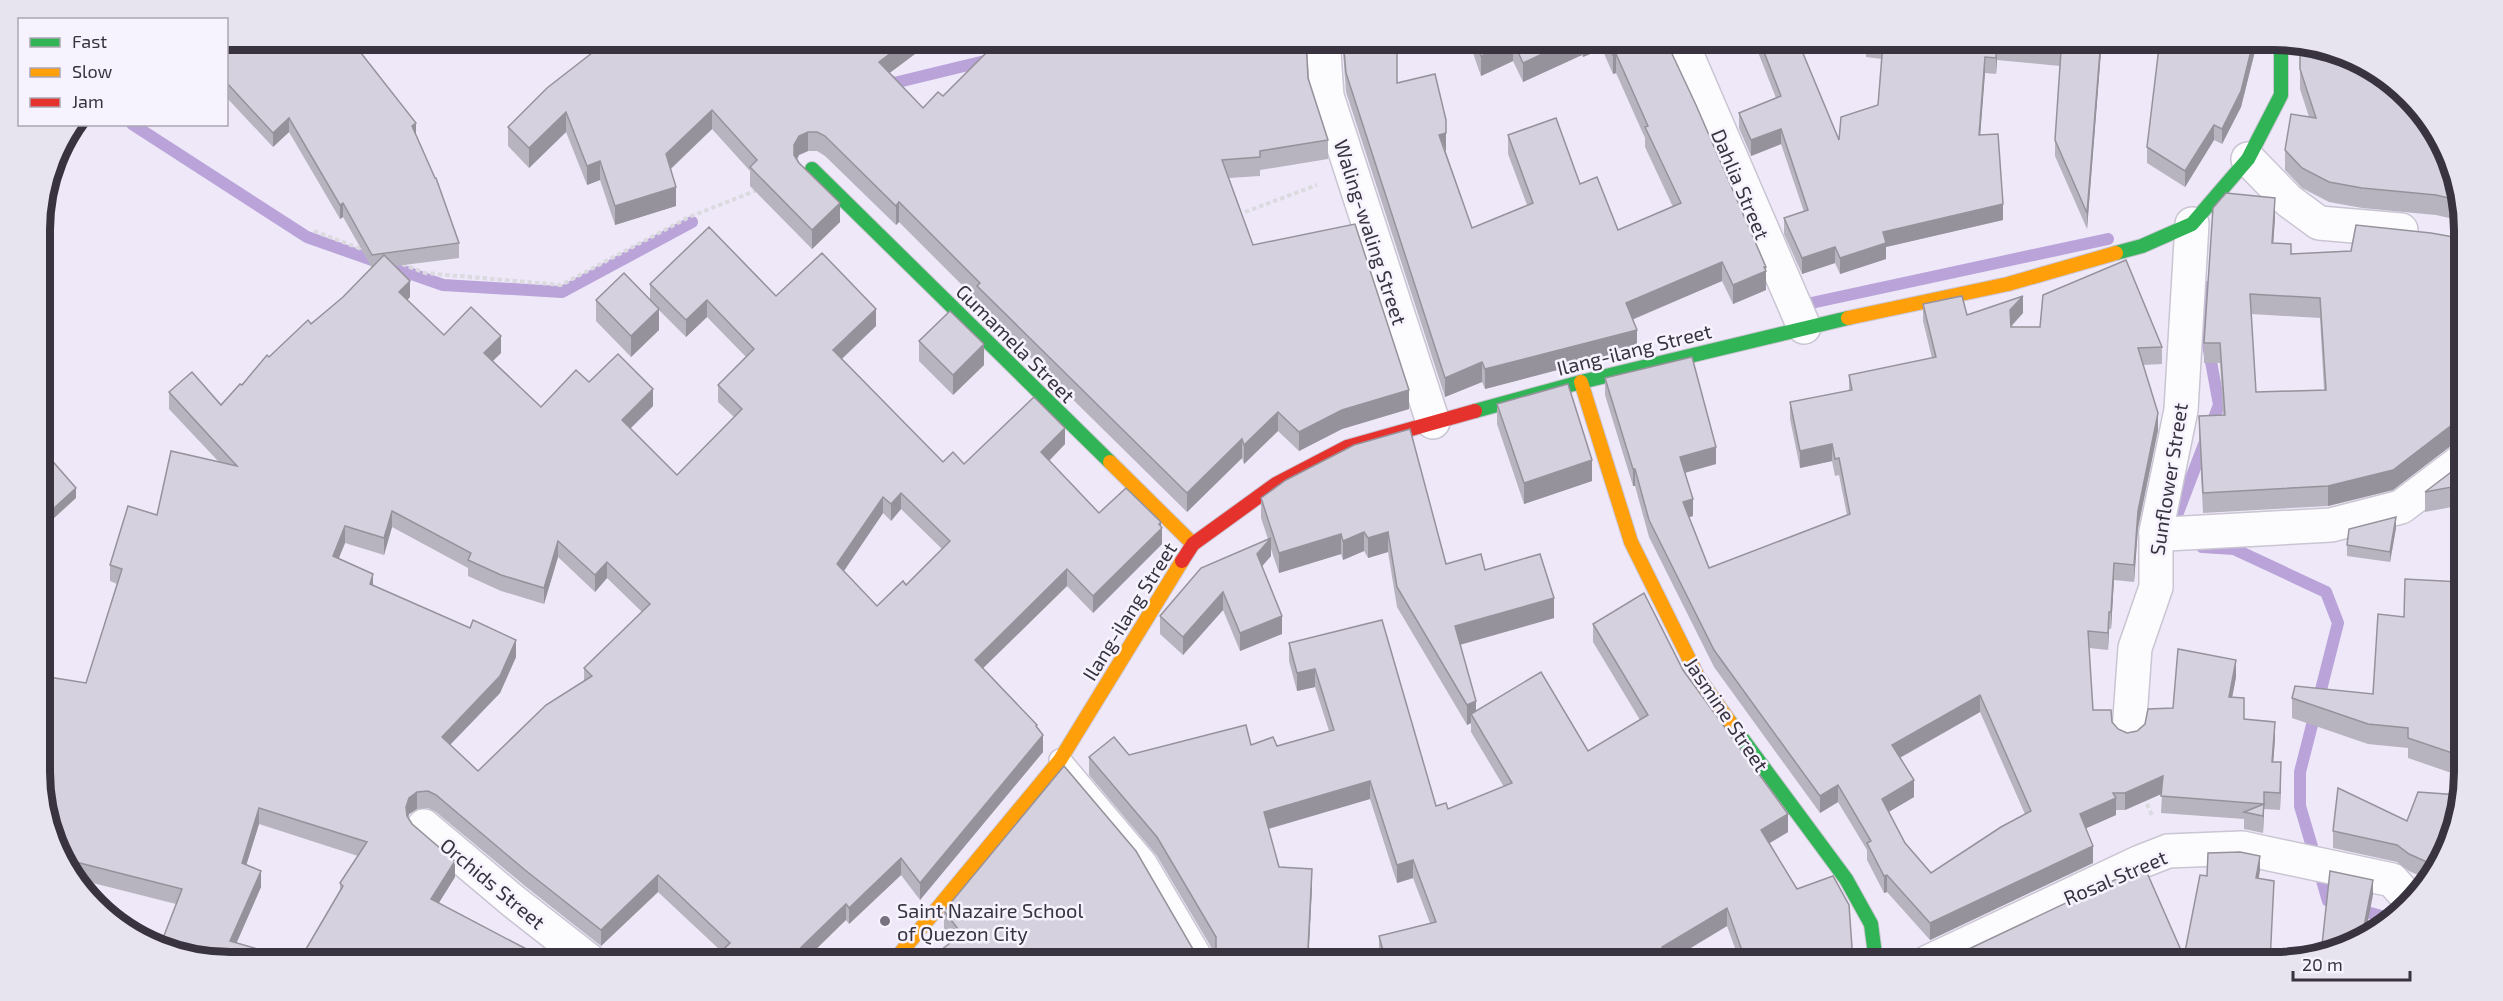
<svg xmlns="http://www.w3.org/2000/svg" width="2503" height="1001" viewBox="0 0 2503 1001" font-family="'Exo 2',sans-serif">
	<rect width="100%" height="100%" fill="#eee8f9"/>
	<g fill="none" stroke-linecap="round" stroke-linejoin="round">
		<g stroke="#b9a3d9" stroke-width="12">
			<polyline points="885,78 894,83 989,60"/>
			<polyline points="132,124 307,237 443,285 562,292 692,222"/>
			<polyline points="1800,300 1802,305 2108,239"/>
			<polyline points="2175,532 2174,523 2219,405 2205,329 2204,286"/>
			<polyline points="2202,547 2234,549 2326,592 2338,623 2300,772 2300,806 2328,901 2339,904"/>
			<polyline points="2356,909 2392,919"/>
		</g>
		<defs>
			<polyline id="lane" points="1060,760 1146,862 1205,962"/>
			<g id="street">
				<polyline points="1323,39 1327,96 1433,422"/>
				<polyline points="1680,39 1804,327"/>
				<polyline points="2248,159 2289,201 2319,223 2401,230"/>
				<polyline points="2156,532 2167,534 2331,525 2401,507 2463,460"/>
				<polyline points="2129,731 2135,648 2156,587 2156,532 2181,410 2192,224"/>
				<polyline points="424,826 513,901 591,962"/>
				<polyline points="1928,962 2140,862 2168,851 2242,848 2392,880 2411,901"/>
			</g>
			<g id="fast">
				<polyline points="812,169 1110,462"/>
				<polyline points="2116,253 2142,246 2192,224 2248,159 2281,95 2281,40"/>
				<polyline points="1475,411 1581,382 1848,318"/>
				<polyline points="1730,722 1846,879 1871,924 1876,962"/>
			</g>
			<g id="slow">
				<polyline points="1848,318 2008,284 2116,253"/>
				<polyline points="1581,382 1631,542 1698,677 1730,722"/>
				<polyline points="1110,462 1193,544"/>
				<polyline points="893,962 1060,760 1182,561"/>
			</g>
			<polyline id="jam" points="1182,561 1193,544 1276,484 1347,447 1475,411"/>
		</defs>
		<use href="#lane" stroke="#cac5d2" stroke-width="24"/>
		<use href="#street" stroke="#cac5d2" stroke-width="36"/>
		<use href="#fast" stroke="#cac5d2" stroke-width="16"/>
		<use href="#slow" stroke="#cac5d2" stroke-width="16"/>
		<use href="#jam" stroke="#cac5d2" stroke-width="16"/>
		<g stroke="#dbdadf" stroke-width="4" stroke-dasharray="4.5 3" stroke-linecap="butt">
			<polyline points="1245,212 1317,185"/>
			<polyline points="314,231 364,250"/>
			<polyline points="402,264 425,273 561,285 689,217 760,189"/>
			<polyline points="2144,797 2153,818"/>
		</g>
		<use href="#lane" stroke="#fcfcfe" stroke-width="21"/>
		<use href="#street" stroke="#fcfcfe" stroke-width="33"/>
		<use href="#fast" stroke="#30b455" stroke-width="14"/>
		<use href="#slow" stroke="#ff9f0a" stroke-width="14"/>
		<use href="#jam" stroke="#e5322d" stroke-width="14"/>
	</g>
	<g fill="#b8b4bf" fill-rule="evenodd">
		<polygon points="618,39 935,39 889,73 923,108 943,96 987,52 987,44 1308,78 1328,140 1328,159 1260,170 1260,176 1229,178 1253,245 1409,409 1342,429 1299,451 1278,431 1244,464 1242,458 1187,512 977,305 977,300 899,222 896,225 825,156 817,151 808,151 799,155 797,160 840,222 812,249 750,186 750,171 712,129 671,169 676,206 615,225 600,180 587,185 566,132 529,168 508,146 508,127"/>
		<polygon points="1342,39 1397,39 1397,83 1446,152 1472,228 1527,205 1508,154 1508,135 1580,184 1618,230 1673,207 1645,147 1645,138 1616,73 1613,74 1602,49 1583,57 1582,55 1523,82 1513,61 1481,76 1468,39 1665,39 1766,267 1766,290 1733,304 1722,281 1632,320 1637,349 1485,389 1482,382 1445,397 1346,92"/>
		<polygon points="1756,39 1797,39 1839,140 1878,105 1882,59 1866,57 1866,39 2102,39 2087,229 2055,156 2055,140 2060,66 1997,60 1996,74 1985,73 1980,135 2003,220 1886,247 1886,259 1840,274 1835,263 1802,274 1784,234 1784,218 1804,212 1781,144 1751,156 1739,128 1739,113 1776,98 1756,47"/>
		<polygon points="2160,39 2258,39 2241,107 2222,144 2214,140 2185,187 2147,163 2147,147"/>
		<path d="M226,40L416,136L459,243V258L396,266L410,297L407,300L444,335L501,353L492,361L541,407L589,382L653,406L630,428L677,475L734,417L718,402V385L746,357L707,317L686,337L659,310V330L631,357L596,321V300H650V284L776,296L876,326L842,359L943,462L964,464L1065,444L1049,461L1099,513L1161,526L1162,544L1093,613L1067,586L983,668L1037,728L1043,752L920,900L901,875L849,924L846,920L721,951L658,892L601,946L525,886L436,812L428,808L417,809L409,814L408,818L455,877L439,903L551,962H230L176,904L77,879L43,808L86,683L117,584L110,581V565L157,515L218,461L169,409V392L221,405L269,357L343,297L372,268L343,217L340,219L289,132L273,147L226,97ZM901,509L942,549L906,585L877,606L844,571L883,513L891,521ZM392,527L468,568V576L501,591L544,604L558,557L595,592L607,578L642,612L584,668V681L478,771L450,745L500,693L516,657L373,586L339,558L345,543L384,555ZM259,824L358,856L340,883V891L299,961L236,943L261,887L246,865Z"/>
		<polygon points="2300,53 2444,146 2462,205 2462,221 2436,215 2362,208 2329,202 2302,188 2285,170 2285,150 2309,117 2300,89"/>
		<path d="M2275,218L2273,243L2291,254L2351,251L2462,238L2463,442H2460L2452,445L2393,490L2328,506L2203,513L2199,436V416L2223,415L2220,363H2204V343ZM2251,314L2320,318L2324,390L2256,392Z"/>
		<path d="M1923,304L1967,315L2023,313L2011,327L2162,347V364L2143,365L2158,430L2138,528L2134,582L2114,580L2111,629H2109L2108,650L2089,648L2093,710L2112,722L2118,729L2127,733L2137,731L2173,708L2236,677L2232,697L2244,719L2275,739L2273,762L2281,779L2280,810L2264,809L2263,833L2244,829V819L2161,813L2162,794L2125,810H2116V815L2086,828L2093,863L1930,940L1887,892L1884,893L1867,860V850L1838,802L1820,813L1714,667L1649,537L1635,486H1633L1605,395V378L1716,464L1685,473L1693,516L1689,517L1709,568L1847,515L1839,475L1835,476L1832,461L1800,468L1790,419V402L1849,391V375L1932,358L1923,321ZM1980,712L2025,814L1931,873L1905,843L1888,812L1914,797L1900,758Z"/>
		<polygon points="919,341 984,365 953,395 919,361"/>
		<polygon points="1497,404 1592,481 1524,504 1497,424"/>
		<polygon points="2463,463 2463,505 2425,512 2425,492"/>
		<polygon points="1286,480 1446,564 1485,570 1554,618 1460,645 1476,711 1588,751 1640,720 1593,642 1593,624 1683,670 1788,832 1770,843 1797,889 1853,962 1740,962 1727,926 1668,962 1381,962 1379,954 1379,936 1430,923 1413,878 1397,883 1370,799 1268,829 1279,867 1312,887 1309,950 1331,962 925,962 953,941 944,929 944,911 1194,951 1205,957 1211,955 1214,952 1157,856 1089,775 1089,757 1129,755 1251,745 1277,746 1329,731 1315,687 1297,691 1289,661 1289,643 1382,620 1436,806 1448,809 1504,787 1471,732 1471,723 1467,725 1397,607 1388,552 1368,558 1364,551 1343,560 1341,554 1279,573 1271,549 1271,556 1262,566 1282,634 1240,651 1223,610 1183,655 1160,634 1160,616 1268,539 1261,518 1261,498"/>
		<polygon points="2396,528 2390,562 2347,556 2347,545"/>
		<polygon points="2463,572 2464,771 2463,777 2408,758 2408,748 2368,744 2292,718 2292,698 2373,694 2404,617 2461,582"/>
		<polygon points="2407,821 2454,833 2429,880 2409,871 2397,862 2333,848 2333,831"/>
	</g>
	<g fill="#96929b">
		<polygon points="909,39 935,39 879,81 879,62"/>
		<polygon points="1574,39 1582,39 1582,55 1523,82 1523,63"/>
		<polygon points="1583,39 1602,39 1602,49 1583,57"/>
		<polygon points="2101,39 2102,39 2087,229 2087,213"/>
		<polygon points="2254,39 2258,39 2241,107 2222,144 2222,129"/>
		<polygon points="1513,41 1513,61 1481,76 1481,56"/>
		<polygon points="1997,44 1997,60 1996,74 1996,58"/>
		<polygon points="1616,54 1616,73 1613,74 1613,55"/>
		<polygon points="1985,57 1985,73 1979,151 1979,135"/>
		<polygon points="712,110 712,129 666,173 666,154"/>
		<polygon points="566,112 566,132 529,168 529,148"/>
		<polygon points="289,118 289,132 273,147 273,133"/>
		<polygon points="416,123 416,138 412,126"/>
		<polygon points="2214,125 2214,140 2185,187 2185,171"/>
		<polygon points="1781,129 1781,144 1751,156 1751,140"/>
		<polygon points="808,132 808,151 799,155 794,164 794,145 799,136"/>
		<polygon points="1446,133 1446,152 1439,135"/>
		<polygon points="600,161 600,180 587,185 587,166"/>
		<polygon points="676,187 676,206 615,225 615,206"/>
		<polygon points="2275,198 2275,218 2272,263 2272,243"/>
		<polygon points="899,202 899,222 896,225 896,206"/>
		<polygon points="343,203 343,217 340,219 340,205"/>
		<polygon points="840,203 840,222 812,249 812,230"/>
		<polygon points="2003,204 2003,220 1886,247 1886,259 1840,274 1840,258 1883,232"/>
		<polygon points="1835,247 1835,263 1802,274 1802,258"/>
		<polygon points="1722,262 1722,281 1626,322 1626,303"/>
		<polygon points="1764,267 1766,267 1766,290 1733,304 1733,285"/>
		<polygon points="410,281 410,297 399,309 399,292"/>
		<polygon points="2023,296 2023,313 2010,327 2010,310"/>
		<polygon points="707,300 707,317 686,337 686,320"/>
		<polygon points="659,309 659,330 631,357 631,336"/>
		<polygon points="876,309 876,326 833,367 833,350"/>
		<polygon points="1637,330 1637,349 1485,389 1485,369"/>
		<polygon points="501,336 501,353 484,370 484,353"/>
		<polygon points="984,344 984,365 953,395 953,375"/>
		<polygon points="1482,362 1482,382 1445,397 1445,378"/>
		<polygon points="653,389 653,406 622,437 622,420"/>
		<polygon points="1409,390 1409,409 1342,429 1299,451 1299,432 1342,410"/>
		<polygon points="1278,412 1278,431 1244,464 1244,445"/>
		<polygon points="2158,413 2158,430 2138,528 2134,582 2134,565 2138,511"/>
		<polygon points="2460,422 2460,442 2452,445 2393,490 2328,506 2328,486"/>
		<polygon points="1065,428 1065,444 1041,469 1041,452"/>
		<polygon points="1242,439 1242,458 1187,512 1187,493"/>
		<polygon points="1832,444 1832,461 1800,468 1800,451"/>
		<polygon points="1716,447 1716,464 1680,474 1680,457"/>
		<polygon points="1592,460 1592,481 1524,504 1524,483"/>
		<rect x="1633" y="469" width="2" height="17"/>
		<polygon points="76,488 76,498 41,530 41,520"/>
		<polygon points="901,493 901,509 891,521 891,504"/>
		<polygon points="883,497 883,513 837,581 837,564"/>
		<polygon points="1693,499 1693,516 1683,519 1683,502"/>
		<polygon points="392,511 392,527 384,555 384,538"/>
		<polygon points="2396,517 2396,528 2390,562 2390,552"/>
		<polygon points="1161,522 1161,530 1162,528 1162,544 1093,613 1093,596"/>
		<polygon points="345,526 345,543 333,572 333,556"/>
		<polygon points="1364,532 1364,551 1343,560 1343,541"/>
		<polygon points="1388,532 1388,552 1368,558 1368,538"/>
		<polygon points="1341,534 1341,554 1279,573 1279,553"/>
		<polygon points="1271,538 1271,556 1257,572 1257,554"/>
		<polygon points="558,541 558,557 544,604 544,588"/>
		<polygon points="607,562 607,578 595,592 595,575"/>
		<polygon points="2114,563 2114,580 2111,629 2111,612"/>
		<polygon points="1067,569 1067,586 975,676 975,660"/>
		<polygon points="373,574 373,591 370,584"/>
		<polygon points="1223,592 1223,610 1183,655 1183,637"/>
		<polygon points="1554,598 1554,618 1455,646 1455,626"/>
		<polygon points="2109,612 2109,629 2108,650 2108,633"/>
		<polygon points="1282,616 1282,634 1240,651 1240,633"/>
		<polygon points="516,640 516,657 500,693 442,753 442,737"/>
		<polygon points="2236,660 2236,677 2229,714 2229,697"/>
		<polygon points="1315,669 1315,687 1297,691 1297,673"/>
		<polygon points="1980,695 1980,712 1892,762 1892,745"/>
		<polygon points="1476,701 1476,721 1471,714 1471,723 1467,725 1467,705"/>
		<polygon points="2275,722 2275,739 2272,779 2272,762"/>
		<polygon points="1043,735 1043,752 920,900 920,883"/>
		<polygon points="2281,762 2281,779 2280,810 2280,793"/>
		<polygon points="2163,776 2163,793 2125,810 2125,793"/>
		<polygon points="1914,780 1914,797 1882,816 1882,799"/>
		<polygon points="1370,781 1370,799 1264,830 1264,812"/>
		<polygon points="1838,785 1838,802 1820,813 1820,796"/>
		<polygon points="417,792 417,809 409,814 406,823 406,807 409,798"/>
		<polygon points="2264,792 2264,809 2263,833 2263,816"/>
		<polygon points="2116,798 2116,815 2080,831 2080,814"/>
		<polygon points="259,808 259,824 242,879 242,863"/>
		<polygon points="1788,814 1788,832 1761,848 1761,830"/>
		<polygon points="2093,846 2093,863 1930,940 1930,923"/>
		<polygon points="2260,856 2260,871 2256,893 2256,878"/>
		<polygon points="901,858 901,875 849,924 849,908"/>
		<polygon points="1413,860 1413,878 1397,883 1397,865"/>
		<polygon points="455,861 455,877 431,915 431,899"/>
		<polygon points="1312,869 1312,887 1308,962 1308,949"/>
		<polygon points="261,871 261,887 230,958 230,941"/>
		<polygon points="658,875 658,892 601,946 601,930"/>
		<polygon points="1887,875 1887,892 1884,893 1884,876"/>
		<polygon points="2373,880 2373,895 2365,936 2362,937"/>
		<polygon points="846,904 846,920 803,962 786,962"/>
		<polygon points="1727,908 1727,926 1667,962 1662,947"/>
	</g>
	<g fill="#d6d1de" stroke="#96929b" stroke-width="1.5" fill-rule="evenodd">
		<polygon points="230,39 350,39 416,123 412,126 435,178 436,178 459,243 372,255 343,203 340,205 289,118 273,133 226,82 226,40"/>
		<polygon points="610,39 613,39 615,41 618,39 909,39 879,62 923,108 938,92 943,96 991,48 987,44 992,39 1306,39 1308,78 1328,140 1260,151 1260,157 1222,160 1253,245 1355,224 1409,390 1342,410 1299,432 1278,412 1244,445 1242,439 1187,493 977,286 980,283 899,202 896,206 825,136 817,132 808,132 799,136 794,145 794,155 799,163 840,203 812,230 750,167 757,160 712,110 666,154 676,187 615,206 600,161 587,166 566,112 529,148 508,127 547,88"/>
		<polygon points="1343,39 1397,39 1397,83 1435,74 1446,120 1446,133 1439,135 1472,228 1533,203 1508,135 1556,118 1580,184 1597,177 1618,230 1681,203 1645,127 1648,126 1616,54 1613,55 1606,39 1665,39 1696,105 1766,267 1764,267 1766,271 1733,285 1722,262 1626,303 1637,330 1485,369 1482,362 1445,378 1346,73"/>
		<polygon points="1474,39 1574,39 1523,63 1513,41 1481,56"/>
		<polygon points="1759,39 1797,39 1839,140 1841,117 1878,105 1883,43 1866,41 1866,39 2101,39 2087,213 2055,140 2061,51 1997,44 1996,58 1985,57 1979,135 1998,134 2003,204 1883,232 1886,243 1840,258 1835,247 1802,258 1784,218 1808,210 1781,129 1751,140 1739,113 1781,96"/>
		<polygon points="2160,39 2254,39 2241,91 2222,129 2214,125 2185,171 2147,147"/>
		<polygon points="2320,47 2335,49 2417,104 2444,146 2461,201 2436,195 2362,188 2329,182 2302,168 2285,150 2291,114 2316,118 2300,69 2300,53"/>
		<path d="M2226,193L2275,198L2272,243L2291,244V254L2351,251L2356,225L2431,233L2459,238H2462L2463,422H2460L2452,425L2393,470L2328,486L2203,493L2199,416L2225,415L2220,343H2204L2213,208ZM2250,294L2320,298L2326,390L2256,392Z"/>
		<path d="M709,227L776,296L822,253L876,309L833,350L943,462L953,452L964,464L1034,397L1065,428L1041,452L1099,513L1126,488L1161,522L1159,524L1162,528L1093,596L1067,569L975,660L1037,725L1036,726L1043,735L920,883L901,858L849,908L846,904L786,962H710L730,943L658,875L601,930L525,870L436,795L428,791L417,792L409,798L406,807L407,816L412,824L455,861L431,899L551,962H230L168,952L160,946L182,889L68,860L43,808L42,676L86,683L122,569L110,565L128,506L157,515L171,451L237,466L169,392L192,372L221,405L240,384L242,385L267,355L269,357L308,320L311,324L343,297L384,255L410,281L399,292L444,335L471,307L501,336L484,353L541,407L576,370L589,382L618,354L653,389L622,420L677,475L742,409L718,385L754,349L707,300L686,320L650,284ZM901,493L950,541L906,585L903,581L877,606L837,564L883,497L891,504ZM392,511L471,553L468,560L501,575L544,588L558,541L595,575L607,562L650,604L584,668L592,676L546,705L478,771L442,737L500,676L516,640L473,620L470,628L370,584L373,574L333,556L345,526L384,538ZM259,808L367,842L340,883L343,886L299,961L230,941L261,871L242,863Z"/>
		<path d="M2126,260L2162,347L2138,348L2158,413L2138,511L2134,565L2114,563L2111,612H2109L2108,633L2088,631L2093,710H2111L2112,722L2118,729L2127,733L2137,731L2145,724L2148,709L2173,708L2178,649L2236,660L2229,697L2244,698V719L2275,722L2272,762H2281L2280,793L2264,792V804L2161,796L2163,776L2125,793H2113L2116,798L2080,814L2093,846L1930,923L1887,875L1884,876L1867,843L1871,841L1838,785L1820,796L1714,650L1649,520L1635,469H1633L1605,378L1692,357L1716,447L1680,457L1693,499L1683,502L1709,568L1850,514L1839,458L1835,459L1832,444L1800,451L1790,402L1852,390L1849,375L1936,357L1923,304L1962,296L1967,315L2023,296L2010,310L2011,327H2040L2043,295ZM1980,695L2031,811L2001,827L1931,873L1905,843L1882,799L1914,780L1892,745Z"/>
		<polygon points="624,273 659,309 631,336 596,300"/>
		<polygon points="950,311 984,344 953,375 919,341"/>
		<polygon points="1568,384 1592,460 1524,483 1497,404"/>
		<polygon points="1410,429 1446,564 1481,554 1485,570 1540,554 1554,598 1455,626 1476,701 1467,705 1397,587 1388,532 1368,538 1364,532 1343,541 1341,534 1279,553 1261,498 1286,480 1354,445"/>
		<polygon points="41,448 76,488 41,520"/>
		<polygon points="2463,463 2463,485 2425,492"/>
		<polygon points="2396,517 2390,552 2347,545 2349,529"/>
		<polygon points="1271,538 1257,554 1282,616 1240,633 1223,592 1183,637 1160,616 1201,568"/>
		<polygon points="2463,572 2464,757 2408,738 2408,728 2368,724 2292,698 2295,686 2373,694 2378,614 2404,617 2405,579 2461,582"/>
		<polygon points="1644,593 1683,670 1788,814 1761,830 1797,889 1833,876 1849,905 1853,962 1746,962 1727,908 1662,947 1668,962 1386,962 1379,936 1436,922 1413,860 1397,865 1370,781 1264,812 1279,867 1312,869 1308,949 1331,962 925,962 962,934 944,911 1064,766 1136,851 1194,951 1205,957 1211,955 1216,950 1216,937 1157,837 1089,757 1114,737 1129,755 1246,725 1251,745 1273,737 1277,746 1334,730 1315,669 1297,673 1289,643 1382,620 1436,806 1446,803 1448,809 1512,783 1471,714 1541,672 1588,751 1648,715 1593,624"/>
		<polygon points="2338,788 2407,821 2418,792 2460,795 2454,833 2436,866 2409,854 2397,845 2333,831"/>
		<polygon points="2264,804 2263,816 2244,812"/>
		<polygon points="2240,852 2260,856 2256,878 2274,881 2270,962 1940,962 1957,956 1956,955 2144,866 2184,957 2200,875 2207,876 2208,853"/>
		<polygon points="2330,871 2373,880 2362,937 2335,952 2321,954"/>
	</g>
	<circle fill="#787280" stroke="#f7f3fe" stroke-width="2" cx="885" cy="921" r="6"/>
	<g text-anchor="middle" dominant-baseline="central" stroke-width="5" stroke-linejoin="round" paint-order="stroke">
		<g font-size="20" fill="#38333f" stroke="#f7f3fe">
			<text transform="translate(1741 184) rotate(67)">Dahlia Street</text>
			<text transform="translate(1371 232) rotate(72)">Waling-waling Street</text>
			<text transform="translate(1016 343) rotate(45)">Gumamela Street</text>
			<text transform="translate(1634 349) rotate(-14)">Ilang-ilang Street</text>
			<text transform="translate(2168 479) rotate(-81)">Sunflower Street</text>
			<text transform="translate(1129 611) rotate(-58)">Ilang-ilang Street</text>
			<text transform="translate(1727 714) rotate(56)">Jasmine Street</text>
			<text transform="translate(2115 877) rotate(-23)">Rosal Street</text>
			<text transform="translate(493 883) rotate(40)">Orchids Street</text>
		</g>
		<g font-size="20" fill="#38333f" stroke="#f7f3fe" text-anchor="start">
			<text x="897" y="910">Saint Nazaire School<tspan x="897" dy="23">of Quezon City</tspan></text>
		</g>
	</g>
	<path d="M0 0H2503V1001H0ZM230 50H2274A180 180 0 0 1 2454 230V772A180 180 0 0 1 2274 952H230A180 180 0 0 1 50 772V230A180 180 0 0 1 230 50Z" fill="#e8e4ef" fill-rule="evenodd"/>
	<path fill="none" stroke="#38333f" stroke-width="8" d="M230 50H2274A180 180 0 0 1 2454 230V772A180 180 0 0 1 2274 952H230A180 180 0 0 1 50 772V230A180 180 0 0 1 230 50Z"/>
	<rect x="18" y="18" width="210" height="108" fill="#f7f3fe" stroke="#aba6b2" stroke-width="1.5"/>
	<rect x="30" y="38" width="30" height="9" fill="#30b455" stroke="#aba6b2" stroke-width="1.5"/>
	<text x="72" y="48" font-size="18" fill="#38333f">Fast</text>
	<rect x="30" y="68" width="30" height="9" fill="#ff9f0a" stroke="#aba6b2" stroke-width="1.5"/>
	<text x="72" y="78" font-size="18" fill="#38333f">Slow</text>
	<rect x="30" y="98" width="30" height="9" fill="#e5322d" stroke="#aba6b2" stroke-width="1.5"/>
	<text x="72" y="108" font-size="18" fill="#38333f">Jam</text>
	<path d="M2293 971v9h117v-9" fill="none" stroke="#38333f" stroke-width="3"/>
	<text x="2302" y="971" font-size="18" fill="#38333f" stroke="#f7f3fe" stroke-width="4.5" paint-order="stroke">20 m</text>
</svg>
